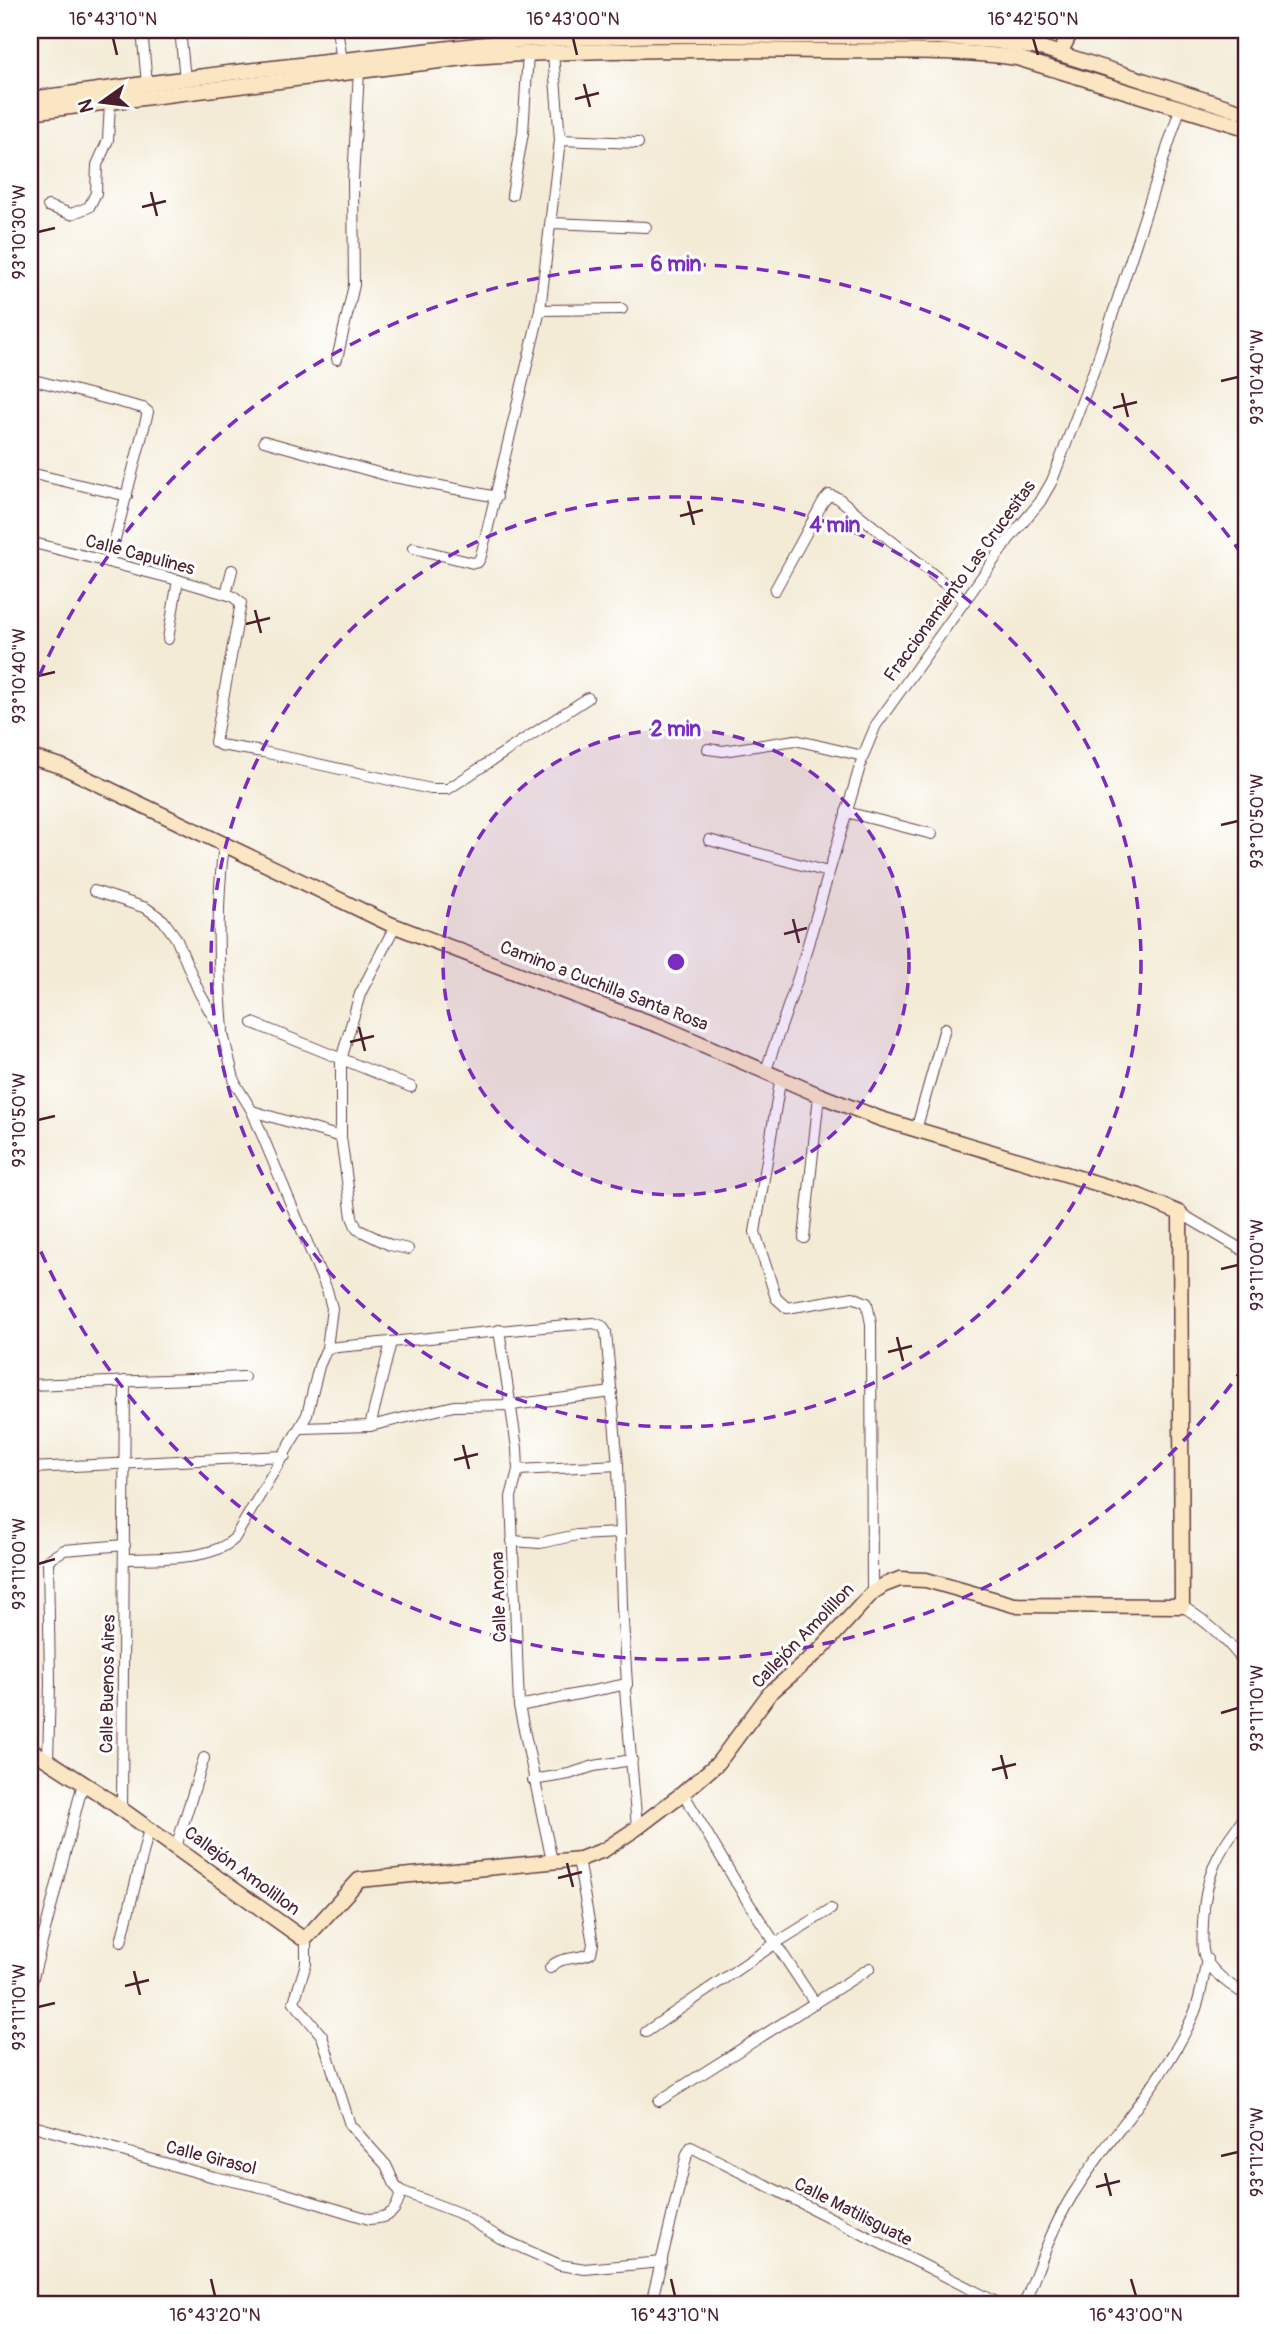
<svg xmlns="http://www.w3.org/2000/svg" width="1276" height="2334" viewBox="0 0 1276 2334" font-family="Pangolin,sans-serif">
	<rect width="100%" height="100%" fill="#fff"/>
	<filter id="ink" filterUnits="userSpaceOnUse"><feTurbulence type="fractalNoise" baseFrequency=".0143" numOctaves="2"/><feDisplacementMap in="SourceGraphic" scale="14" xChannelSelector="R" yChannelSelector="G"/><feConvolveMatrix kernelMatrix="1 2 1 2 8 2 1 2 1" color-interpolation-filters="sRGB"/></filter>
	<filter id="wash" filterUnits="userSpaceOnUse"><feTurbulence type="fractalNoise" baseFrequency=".00686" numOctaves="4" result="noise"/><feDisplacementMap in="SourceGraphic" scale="28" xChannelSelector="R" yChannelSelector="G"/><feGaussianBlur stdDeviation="1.57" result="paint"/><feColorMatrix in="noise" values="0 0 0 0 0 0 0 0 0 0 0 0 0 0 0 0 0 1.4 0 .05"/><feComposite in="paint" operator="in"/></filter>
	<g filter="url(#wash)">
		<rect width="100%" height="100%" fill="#f3ebd6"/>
	</g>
	<g filter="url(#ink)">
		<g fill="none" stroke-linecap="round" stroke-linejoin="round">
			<defs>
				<g id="street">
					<polyline points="142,30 147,84"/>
					<polyline points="180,30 185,79"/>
					<polyline points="337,30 342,60"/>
					<polyline points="1027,46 1036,30"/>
					<polyline points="560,140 638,143"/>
					<polyline points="512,195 523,133 528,54"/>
					<polyline points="48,206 71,214 89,207 96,193 97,165 108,140 110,103"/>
					<polyline points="552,223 646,227"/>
					<polyline points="540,310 622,309"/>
					<polyline points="337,359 354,285 353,180 359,71"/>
					<polyline points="30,379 143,408 148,412 109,562"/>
					<polyline points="264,441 389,476 497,497"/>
					<polyline points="30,473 127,496"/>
					<polyline points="30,542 178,580 232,596 241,603 215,742 220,745 263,752 431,789 448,789 588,698"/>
					<polyline points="413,548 473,563 478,562 481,556 540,310 560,140 553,53"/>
					<polyline points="775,590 823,502 829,495 838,498 965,600"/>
					<polyline points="226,594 232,570"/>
					<polyline points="168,639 178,580"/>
					<polyline points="708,749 723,751 795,740 863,756"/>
					<polyline points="846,812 932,834"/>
					<polyline points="709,840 828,872"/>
					<path d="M94,891L146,908L163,920L176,938L199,992L223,1034L235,1083L252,1111L327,1290L332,1308L327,1348L319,1366L307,1415L234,1539C210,1561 157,1558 125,1559"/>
					<polyline points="395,926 360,994 341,1060 341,1137 352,1217 357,1229 390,1245 408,1249"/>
					<polyline points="253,1023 411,1087"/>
					<path d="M223,1030C218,967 216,906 224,844"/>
					<polyline points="766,1070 799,975 863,756 876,725 1009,539 1040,502 1052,481 1097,362 1180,109"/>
					<polyline points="781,1076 755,1232 776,1298 787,1308 853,1297 867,1303 871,1324 872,1593"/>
					<polyline points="252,1111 341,1137"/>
					<polyline points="916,1130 945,1028"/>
					<polyline points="1180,1213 1246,1252"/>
					<polyline points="804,1238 819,1095"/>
					<polyline points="499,1330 517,1448 518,1470 511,1497 519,1706 552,1861"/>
					<path d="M327,1348C416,1340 505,1329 594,1323L602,1326L606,1332L618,1465L622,1606L627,1684L625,1689L637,1827"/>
					<polyline points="30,1385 244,1377"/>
					<polyline points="370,1426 391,1342"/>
					<polyline points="301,1428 370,1426 454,1406 512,1405 612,1392"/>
					<polyline points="30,1468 285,1456"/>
					<polyline points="518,1470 618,1465"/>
					<polyline points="512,1541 540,1543 577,1535 620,1533"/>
					<path d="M1182,1606C1208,1622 1228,1640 1246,1665"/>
					<polyline points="519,1706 627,1684"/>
					<polyline points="48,1761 50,1683 48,1560 64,1550 125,1545"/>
					<polyline points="533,1780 569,1774 594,1766 632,1760"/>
					<polyline points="683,1793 746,1899 815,2003"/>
					<polyline points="122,1810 125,1381"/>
					<path d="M1246,1816C1217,1851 1205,1876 1203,1922C1203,1932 1201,1945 1204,1955C1210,1972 1231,1986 1246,1995"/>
					<polyline points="176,1847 204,1758"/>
					<polyline points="306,1938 306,1964 294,2002 322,2036 350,2125 386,2165 396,2187 401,2191 459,2213 500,2238 560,2265 585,2269 662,2262"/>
					<polyline points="121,1942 149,1829"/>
					<path d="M550,1968C558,1956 579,1960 591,1953L593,1944L578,1859"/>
					<polyline points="30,1989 83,1783"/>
					<polyline points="646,2032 776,1943 831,1909"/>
					<polyline points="659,2101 870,1968"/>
					<path d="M30,2125L214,2177L270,2189L369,2219C390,2218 397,2212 401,2191"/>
					<polyline points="651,2304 687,2154 691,2147 1000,2304"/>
					<path d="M1024,2304C1040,2265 1053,2223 1077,2188C1115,2129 1164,2081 1193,2016C1201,1999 1203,1978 1207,1959"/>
				</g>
				<g id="secondary">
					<polyline points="1060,53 1072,30"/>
					<polyline points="30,99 228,73 520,40 661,35 937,37 996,41 1045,49 1246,113"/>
					<path d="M30,112L472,57C589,49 707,49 824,51C888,52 953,49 1017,58L1246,128"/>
					<polyline points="30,757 61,766 390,924 594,1003 660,1026 819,1095 881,1119 1139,1196 1180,1213 1182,1606 1014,1605 926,1580 900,1579 884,1585 872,1593 821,1649 770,1693 718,1763 683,1793 637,1828 604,1850 580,1859 359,1880 306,1938 302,1938 100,1794 30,1749"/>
				</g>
			</defs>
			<use href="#street" stroke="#633e45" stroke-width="12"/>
			<use href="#secondary" stroke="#633e45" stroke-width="17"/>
			<use href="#street" stroke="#fff" stroke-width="10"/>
			<use href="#secondary" stroke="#fbe6c3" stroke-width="14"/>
		</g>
	</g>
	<path fill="none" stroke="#4a1f2b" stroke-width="2.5" d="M113,38L117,55M573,38L577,55M1033,38L1038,55M584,84L590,107M575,99L599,93M151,192L157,216M142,207L166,201M38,232L55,228M1221,381L1238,377M1122,393L1128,417M1113,408L1137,402M688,501L694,525M680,516L703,510M255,610L261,633M246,624L270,618M38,676L55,672M1221,825L1238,821M793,919L799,943M784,934L807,928M359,1027L365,1051M350,1042L374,1036M38,1120L55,1116M1221,1269L1238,1265M897,1337L903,1361M888,1352L912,1346M463,1445L469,1469M454,1460L478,1454M38,1564L55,1559M1221,1713L1238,1708M1001,1755L1007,1779M992,1770L1016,1764M567,1863L573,1887M558,1878L582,1872M134,1971L140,1995M125,1986L149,1980M38,2007L55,2003M1221,2156L1238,2152M1105,2173L1111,2196M1096,2187L1120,2181M211,2279L215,2296M671,2279L675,2296M1131,2279L1136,2296"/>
	<circle cx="676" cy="962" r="233" fill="#7b2cbf" fill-opacity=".12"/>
	<g fill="none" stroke="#7b2cbf" stroke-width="3.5" stroke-dasharray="12 9">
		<circle cx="676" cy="962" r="233"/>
		<circle cx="676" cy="962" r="465"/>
		<path d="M1244 1367A698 698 0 0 1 31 1229M31 695A698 698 0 0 1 1244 557"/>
	</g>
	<g text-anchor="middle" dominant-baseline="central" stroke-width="6" stroke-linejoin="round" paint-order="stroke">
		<g font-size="18" fill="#4a1f2b" stroke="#fff">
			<text transform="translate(140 555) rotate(15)">Calle Capulines</text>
			<text transform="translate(960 581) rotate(-54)">Fraccionamiento Las Crucesitas</text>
			<text transform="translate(604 986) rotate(21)">Camino a Cuchilla Santa Rosa</text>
			<text transform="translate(499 1597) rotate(-92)">Calle Anona</text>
			<text transform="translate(803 1636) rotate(-46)">Callejón Amolillon</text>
			<text transform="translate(108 1684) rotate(-89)">Calle Buenos Aires</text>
			<text transform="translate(242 1871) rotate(36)">Callejón Amolillon</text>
			<text transform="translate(211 2158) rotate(14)">Calle Girasol</text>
			<text transform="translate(853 2212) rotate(27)">Calle Matilisguate</text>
		</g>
	</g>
	<circle cx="676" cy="962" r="10" fill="#7b2cbf" stroke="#fff" stroke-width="3.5"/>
	<g font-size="21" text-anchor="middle" font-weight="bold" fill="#7b2cbf" stroke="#fff" stroke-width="6" stroke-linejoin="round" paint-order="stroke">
		<text x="676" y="271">6 min</text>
		<text x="835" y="532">4 min</text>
		<text x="676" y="736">2 min</text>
	</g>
	<rect width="1276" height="2334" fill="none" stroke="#fff" stroke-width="77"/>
	<g transform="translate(102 102) rotate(256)" stroke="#ffffff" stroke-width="5" paint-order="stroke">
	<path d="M0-5L12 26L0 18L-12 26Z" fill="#4a1f2b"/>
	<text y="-10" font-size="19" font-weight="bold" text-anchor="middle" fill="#4a1f2b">N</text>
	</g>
	<rect x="38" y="38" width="1200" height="2258" fill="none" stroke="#4a1f2b" stroke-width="2.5"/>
	<g font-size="18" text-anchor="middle" fill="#4a1f2b">
		<text x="113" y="25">16°43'10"N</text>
		<text x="573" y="25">16°43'00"N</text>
		<text x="1033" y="25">16°42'50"N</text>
		<text transform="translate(19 232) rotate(-90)" y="6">93°10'30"W</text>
		<text transform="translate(1257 377) rotate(-90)" y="6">93°10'40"W</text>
		<text transform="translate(19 676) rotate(-90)" y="6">93°10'40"W</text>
		<text transform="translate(1257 821) rotate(-90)" y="6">93°10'50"W</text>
		<text transform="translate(19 1120) rotate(-90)" y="6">93°10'50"W</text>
		<text transform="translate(1257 1265) rotate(-90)" y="6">93°11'00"W</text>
		<text transform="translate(19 1564) rotate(-90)" y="6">93°11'00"W</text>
		<text transform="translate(1257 1708) rotate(-90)" y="6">93°11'10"W</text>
		<text transform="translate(19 2007) rotate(-90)" y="6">93°11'10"W</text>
		<text transform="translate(1257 2152) rotate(-90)" y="6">93°11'20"W</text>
		<text x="215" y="2321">16°43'20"N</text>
		<text x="675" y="2321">16°43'10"N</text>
		<text x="1136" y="2321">16°43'00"N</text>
	</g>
</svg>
